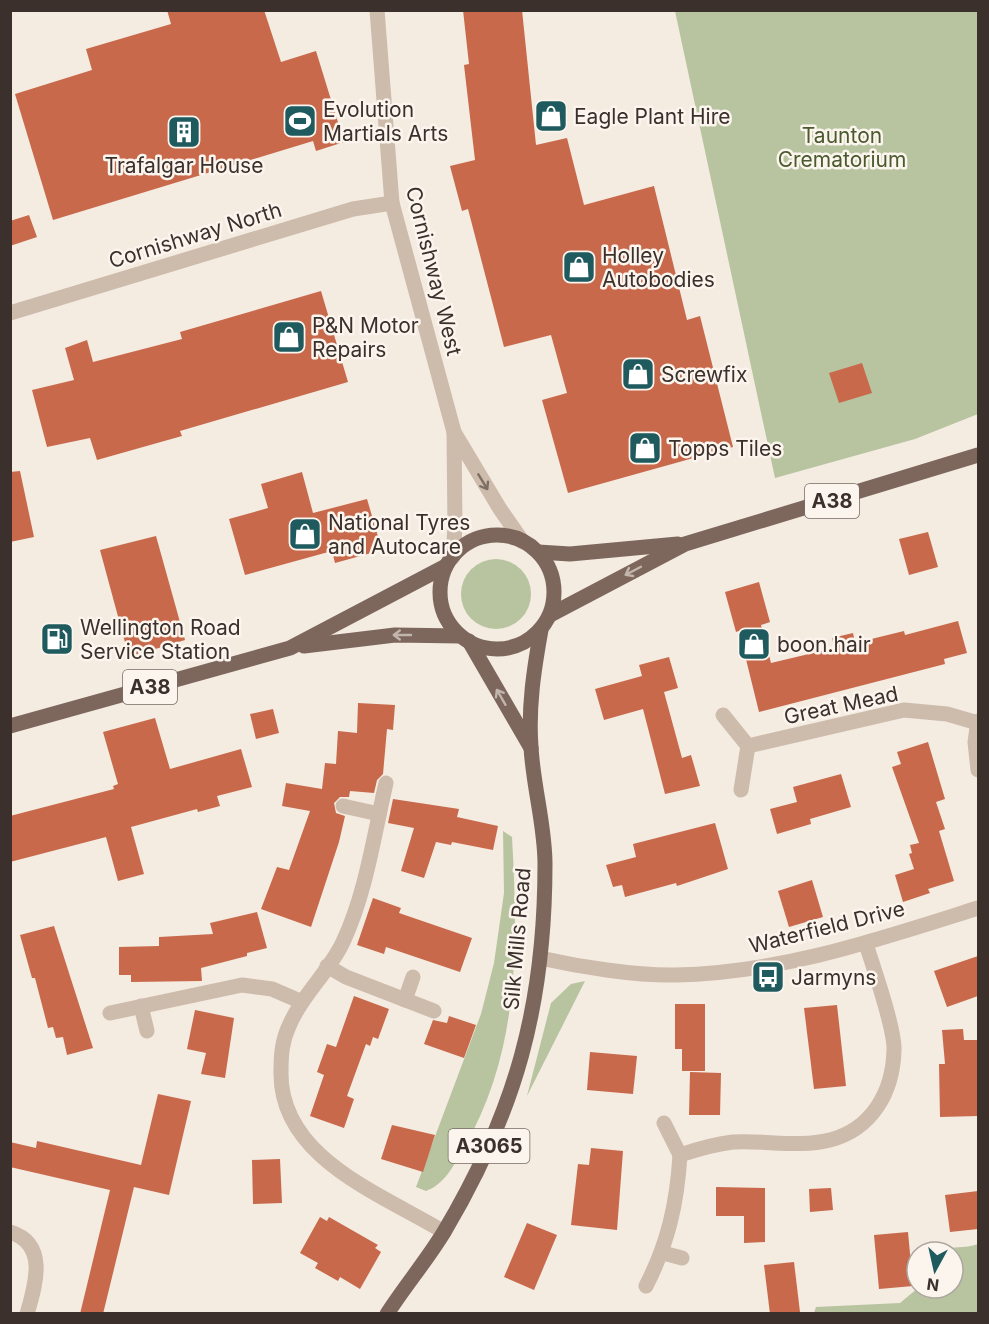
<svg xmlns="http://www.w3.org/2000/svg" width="989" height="1324" viewBox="0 0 989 1324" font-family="Inter,sans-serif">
	<rect width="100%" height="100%" fill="#f4ebe1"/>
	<g fill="#b8c4a0">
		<polygon points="675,11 978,11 978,414 915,439 775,478"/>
		<circle cx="496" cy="594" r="35"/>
		<path d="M503,831L512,837C518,946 520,1050 464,1148C453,1166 445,1184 426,1191L416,1187L481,1014L494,963L504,893Z"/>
		<polygon points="585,981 527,1096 551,1003 571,984"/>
		<path d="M978,1244V1313H814L816,1307L900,1303L918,1288H953V1252H938C951,1245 965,1249 978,1244Z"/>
	</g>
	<g fill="#c8694b">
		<polygon points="167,10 264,10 281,62 316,51 344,142 316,151 313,141 53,220 15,94 92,70 86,49 171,24"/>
		<polygon points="463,10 522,10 536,145 567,138 584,205 654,186 687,320 700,316 733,447 568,493 542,400 567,393 551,335 504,347 468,209 462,211 450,166 475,160 464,65 469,64"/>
		<polygon points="29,215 37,237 10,246 10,221"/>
		<polygon points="321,291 348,382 180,431 182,436 97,460 90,438 47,447 32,390 74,380 65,348 87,340 93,362 182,339 180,332"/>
		<polygon points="862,363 872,393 839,403 829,373"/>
		<polygon points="20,471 34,537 10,542 10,472"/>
		<polygon points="302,472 313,513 367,499 382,550 335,563 332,551 245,575 229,519 268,508 261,484"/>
		<polygon points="928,532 938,567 909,575 899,539"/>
		<polygon points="156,536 185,640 129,657 100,550"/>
		<polygon points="759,582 770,622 761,625 771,663 834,648 832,638 853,633 855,643 904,631 905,635 958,621 967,653 944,659 945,664 759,712 739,631 736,632 725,592"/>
		<polygon points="669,657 678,688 664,692 682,758 691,755 700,786 665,794 643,709 604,720 595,689 642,676 639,665"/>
		<polygon points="358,703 395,705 393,730 387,729 383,774 377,780 374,793 350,791 349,797 340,797 334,803 336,813 345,816 339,842 311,927 261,909 277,867 289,870 310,811 282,806 286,783 322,789 325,763 336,764 338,731 357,733"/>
		<polygon points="273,709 279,733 256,739 250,714"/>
		<polygon points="155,718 170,769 241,749 252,787 217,796 220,806 198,812 197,809 131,827 144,874 118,881 106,837 10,862 10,816 114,789 113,786 118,784 103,732"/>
		<polygon points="928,742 945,799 936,802 945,829 939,831 954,881 928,889 930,893 903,902 895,875 914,869 909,854 912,853 910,845 919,843 892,767 901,764 897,752"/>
		<polygon points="841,774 851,807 810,819 811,824 777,834 770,809 797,802 793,787"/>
		<polygon points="393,799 459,809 457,817 498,826 493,850 452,842 451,845 436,842 424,878 401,871 414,828 388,823"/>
		<polygon points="715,823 728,869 677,886 676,883 625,897 622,885 613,887 606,865 636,857 633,844"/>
		<polygon points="812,880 823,917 789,927 778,891"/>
		<polygon points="373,898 401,908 399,913 472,938 460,972 386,947 384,954 357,945"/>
		<polygon points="257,912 267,948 247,953 247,956 201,968 202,981 131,982 131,975 119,975 119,947 159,946 159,937 213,934 210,923"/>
		<polygon points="54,926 93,1048 67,1055 63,1037 56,1038 53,1027 48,1028 35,978 32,978 20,935"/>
		<polygon points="978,956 978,996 947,1007 934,971"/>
		<polygon points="354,996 389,1009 378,1039 373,1037 370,1046 366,1044 347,1096 354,1099 344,1128 310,1116 324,1075 317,1072 327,1044 336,1047"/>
		<polygon points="675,1004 705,1004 705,1071 682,1071 682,1049 675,1049"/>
		<polygon points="837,1005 846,1086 814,1089 804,1008"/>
		<polygon points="195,1010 234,1018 225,1078 201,1074 206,1053 187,1049"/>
		<polygon points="449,1016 476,1025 464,1058 424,1044 433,1020 447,1023"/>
		<polygon points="963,1029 964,1040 978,1040 978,1116 940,1117 939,1064 945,1064 942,1030"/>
		<polygon points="590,1052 637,1056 633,1094 587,1090"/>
		<polygon points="690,1072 721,1073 720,1115 689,1115"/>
		<polygon points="158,1094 191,1101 169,1195 134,1187 103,1314 80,1314 110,1190 10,1167 10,1142 36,1148 37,1141 141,1165"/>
		<polygon points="392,1125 435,1135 423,1172 381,1159"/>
		<polygon points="591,1148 623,1151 617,1230 571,1225 578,1164 589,1165"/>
		<polygon points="280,1159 282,1203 253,1204 252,1160"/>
		<polygon points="716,1187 765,1188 765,1242 744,1243 744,1216 716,1216"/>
		<polygon points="831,1188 833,1210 810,1212 809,1189"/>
		<polygon points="978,1191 978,1229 950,1232 945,1195"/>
		<polygon points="320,1217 327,1221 329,1217 378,1245 375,1248 381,1252 360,1289 340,1277 338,1281 315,1268 318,1263 300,1253"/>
		<polygon points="527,1223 557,1235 534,1290 504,1277"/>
		<polygon points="908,1232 913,1286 879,1289 874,1235"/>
		<polygon points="794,1262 800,1312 770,1314 764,1265"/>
	</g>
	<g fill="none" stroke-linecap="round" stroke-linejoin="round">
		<g stroke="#cdbbac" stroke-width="15">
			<polyline points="377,10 392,203 454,432 500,509 523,542"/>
			<polyline points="10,313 353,209 392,203"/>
			<polyline points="453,557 455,527 454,432"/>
			<polyline points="723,715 748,746 741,790"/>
			<polyline points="978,721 975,742 978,770"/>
			<polyline points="748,746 904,710 947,714 978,723"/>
			<path d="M386,783C374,835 366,893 343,942C329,972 302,995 289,1026C282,1041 281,1055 281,1071C279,1158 382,1194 444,1232"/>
			<polyline points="343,806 379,814"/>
			<path d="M540,958C580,967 637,976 676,975C781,973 880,939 978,908"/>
			<polyline points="327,966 346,977 434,1011"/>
			<polyline points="405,1000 413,977"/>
			<polyline points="141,1006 147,1031"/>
			<polyline points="110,1013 242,985 272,989 302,1002"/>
			<path d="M664,1123L680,1155C698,1149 715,1144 733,1142C765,1140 799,1148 830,1140C872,1129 893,1092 894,1050C895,1029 873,966 866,944"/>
			<path d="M10,1232C49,1244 35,1286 27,1314"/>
			<polyline points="663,1253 682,1258"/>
			<path d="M646,1286C668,1243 677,1204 680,1155"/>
		</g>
		<g stroke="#7d675c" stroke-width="15">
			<circle cx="497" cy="592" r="57"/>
			<polyline points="538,552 570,554 678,544"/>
			<polyline points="550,615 685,544 978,455"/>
			<polyline points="469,641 531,748"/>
			<polyline points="304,646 395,635 460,636"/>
			<polyline points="10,726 290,648 446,566"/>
			<path d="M387,1314C405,1286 427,1260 444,1232C516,1111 545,1005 545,864C545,825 533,786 531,747C528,707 534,669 541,630"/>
		</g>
	</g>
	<defs><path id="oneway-shaft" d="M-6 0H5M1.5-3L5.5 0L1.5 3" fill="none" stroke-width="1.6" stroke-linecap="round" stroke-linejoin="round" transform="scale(1.5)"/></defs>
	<use stroke="#7d6f65" href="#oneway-shaft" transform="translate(483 482) rotate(59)"/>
	<g stroke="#c2b5ac">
		<use href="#oneway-shaft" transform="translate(633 571) rotate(152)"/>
		<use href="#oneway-shaft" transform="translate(402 635) rotate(180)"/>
		<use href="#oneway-shaft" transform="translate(501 697) rotate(-120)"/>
	</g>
	<defs>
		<symbol id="shop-square" viewBox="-11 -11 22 22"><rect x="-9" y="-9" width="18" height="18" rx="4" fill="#1f5a5e" stroke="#fbf5ee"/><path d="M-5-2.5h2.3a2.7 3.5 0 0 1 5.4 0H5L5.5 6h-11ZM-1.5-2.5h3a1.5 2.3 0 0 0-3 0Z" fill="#fff"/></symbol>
		<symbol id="stadium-square" viewBox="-11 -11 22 22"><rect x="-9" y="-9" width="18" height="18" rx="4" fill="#1f5a5e" stroke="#fbf5ee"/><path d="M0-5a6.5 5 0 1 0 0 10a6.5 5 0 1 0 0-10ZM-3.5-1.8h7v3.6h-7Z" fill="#fff"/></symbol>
		<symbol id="building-square" viewBox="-11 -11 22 22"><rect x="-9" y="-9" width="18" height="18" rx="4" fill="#1f5a5e" stroke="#fbf5ee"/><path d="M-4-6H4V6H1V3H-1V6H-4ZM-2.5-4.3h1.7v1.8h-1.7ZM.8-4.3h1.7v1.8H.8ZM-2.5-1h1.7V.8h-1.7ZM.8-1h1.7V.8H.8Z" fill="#fff"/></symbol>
		<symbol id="fuel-square" viewBox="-11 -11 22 22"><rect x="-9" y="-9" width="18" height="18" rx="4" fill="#1f5a5e" stroke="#fbf5ee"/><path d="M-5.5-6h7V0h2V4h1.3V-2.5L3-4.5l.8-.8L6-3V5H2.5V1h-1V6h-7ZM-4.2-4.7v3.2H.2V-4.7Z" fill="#fff"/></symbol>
		<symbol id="bus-square" viewBox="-11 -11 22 22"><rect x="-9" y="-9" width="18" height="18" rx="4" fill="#1f5a5e" stroke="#fbf5ee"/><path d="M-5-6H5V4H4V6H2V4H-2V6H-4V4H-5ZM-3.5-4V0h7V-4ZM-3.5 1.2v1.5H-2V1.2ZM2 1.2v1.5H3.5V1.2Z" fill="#fff"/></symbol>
	</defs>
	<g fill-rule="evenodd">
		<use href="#shop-square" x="532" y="97" width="38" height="38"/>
		<use href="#stadium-square" x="281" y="102" width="38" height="38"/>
		<use href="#building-square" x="165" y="113" width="38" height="38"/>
		<use href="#shop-square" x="560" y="248" width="38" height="38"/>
		<use href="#shop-square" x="270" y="318" width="38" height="38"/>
		<use href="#shop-square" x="619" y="355" width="38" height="38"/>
		<use href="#shop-square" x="626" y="429" width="38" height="38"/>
		<use href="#shop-square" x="286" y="515" width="38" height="38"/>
		<use href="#fuel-square" x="38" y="620" width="38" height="38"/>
		<use href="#shop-square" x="735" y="625" width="38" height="38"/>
		<use href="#bus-square" x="749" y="958" width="38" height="38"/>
	</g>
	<g text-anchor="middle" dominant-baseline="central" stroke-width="5" stroke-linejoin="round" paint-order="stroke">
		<g fill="#fbf5ee" stroke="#756b66" stroke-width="1.5">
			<rect x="805" y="484" width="54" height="34" rx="4.5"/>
			<rect x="123" y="670" width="54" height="34" rx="4.5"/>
			<rect x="448.5" y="1129" width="81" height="34" rx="4.5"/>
		</g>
		<g font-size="20" font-weight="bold" fill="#3b302b">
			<text x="832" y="501">A38</text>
			<text x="150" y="687">A38</text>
			<text x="489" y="1146">A3065</text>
		</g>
		<g font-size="21" fill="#3b302b" stroke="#fbf5ee" text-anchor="start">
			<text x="323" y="109">Evolution<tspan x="323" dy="24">Martials Arts</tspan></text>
			<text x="574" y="116">Eagle Plant Hire</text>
			<text x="184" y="165" text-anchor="middle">Trafalgar House</text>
			<text x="602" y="255">Holley<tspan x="602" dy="24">Autobodies</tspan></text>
			<text x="312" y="325">P&amp;N Motor<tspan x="312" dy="24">Repairs</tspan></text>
			<text x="661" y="374">Screwfix</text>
			<text x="668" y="448">Topps Tiles</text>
			<text x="328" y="522">National Tyres<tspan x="328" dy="24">and Autocare</tspan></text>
			<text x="80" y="627">Wellington Road<tspan x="80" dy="24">Service Station</tspan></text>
			<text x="777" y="644">boon.hair</text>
			<text x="791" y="977">Jarmyns</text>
		</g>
		<g font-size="21" fill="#4a5a2e" stroke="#fbf5ee">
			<text x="842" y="135">Taunton<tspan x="842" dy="24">Crematorium</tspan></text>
		</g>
		<g font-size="21" fill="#3b302b" stroke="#fbf5ee">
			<text transform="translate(195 235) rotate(-17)">Cornishway North</text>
			<text transform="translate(434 271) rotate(76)">Cornishway West</text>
			<text transform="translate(841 705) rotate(-12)">Great Mead</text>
			<text transform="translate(827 927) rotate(-14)">Waterfield Drive</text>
			<text transform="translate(517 939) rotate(-85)">Silk Mills Road</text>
		</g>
	</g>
	<rect width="989" height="1324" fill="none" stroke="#3b302b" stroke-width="24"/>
	<g transform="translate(935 1270) rotate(188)"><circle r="28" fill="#fbf5ee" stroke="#aea6a0" stroke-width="1.5"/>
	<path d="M0-4.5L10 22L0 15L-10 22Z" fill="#1f5a5e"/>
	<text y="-9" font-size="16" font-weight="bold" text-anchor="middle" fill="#3b302b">N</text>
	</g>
</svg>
